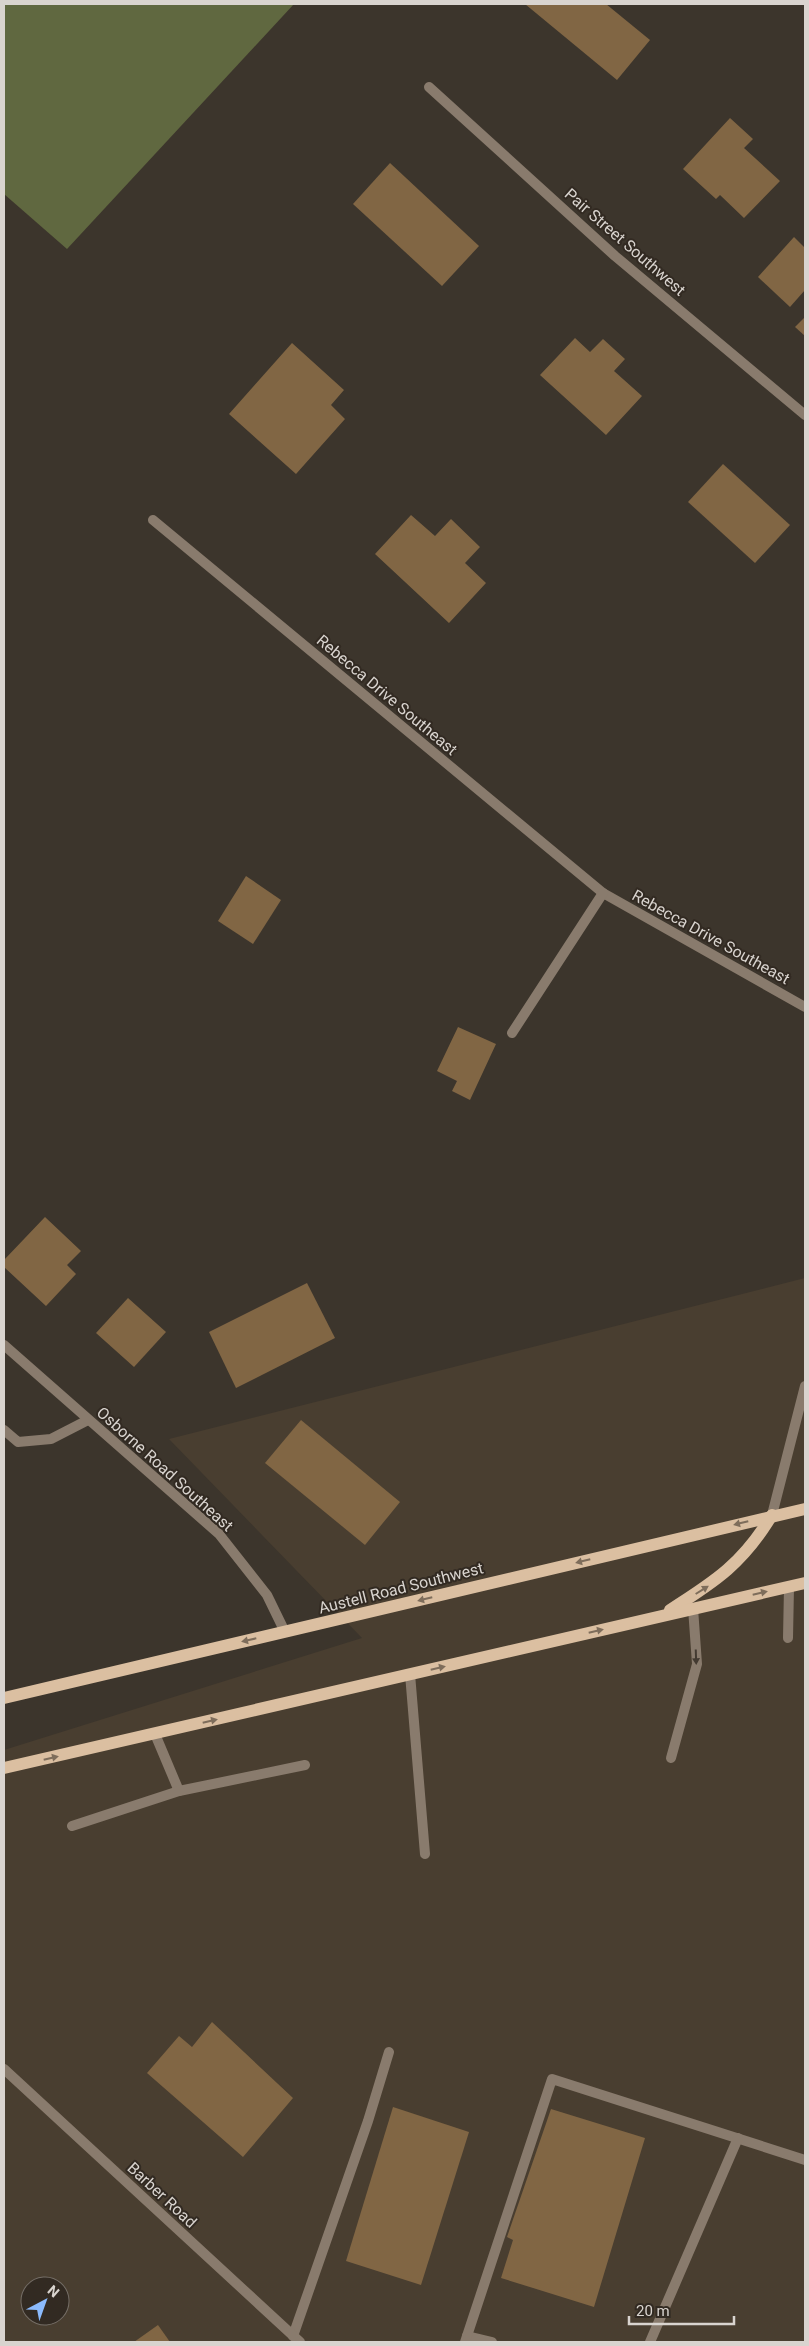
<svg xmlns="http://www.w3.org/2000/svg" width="809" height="2346" viewBox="0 0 809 2346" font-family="Roboto,sans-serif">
	<rect width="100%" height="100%" fill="#3c352c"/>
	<path fill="#493e30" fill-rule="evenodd" d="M805,1278V2342H4V1750L362,1638L169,1439ZM30,2286H60V2316H30Z"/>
	<polygon fill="#606840" points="4,4 294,4 67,249 4,194"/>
	<g fill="#816644">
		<polygon points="525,4 606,4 650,40 617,80"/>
		<polygon points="730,118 753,139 744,148 780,181 744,218 720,195 716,199 683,169"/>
		<polygon points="390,163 479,246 442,286 353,204"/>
		<polygon points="794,237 805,248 805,290 790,307 758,277"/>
		<polygon points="805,317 805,336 795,327"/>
		<polygon points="575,338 590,352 603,339 625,359 614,371 642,396 606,435 540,375"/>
		<polygon points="292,343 344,390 331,405 345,419 296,474 229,414"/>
		<polygon points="723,464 790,525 755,563 688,502"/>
		<polygon points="411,515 435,536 451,519 480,547 465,563 486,583 449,623 375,554"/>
		<polygon points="246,876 281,900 253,944 218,921"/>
		<polygon points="458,1027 496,1044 470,1100 452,1091 457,1081 437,1071"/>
		<polygon points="45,1217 81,1251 67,1265 76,1274 46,1306 4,1267 4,1260"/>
		<polygon points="307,1283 335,1338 236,1388 209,1332"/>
		<polygon points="128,1298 166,1332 134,1367 96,1333"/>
		<polygon points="301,1420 400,1502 365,1545 265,1463"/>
		<polygon points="212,2022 293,2098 243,2157 147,2073 179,2036 192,2047"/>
		<polygon points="393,2107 469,2132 421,2285 346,2261"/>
		<polygon points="551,2109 645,2138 594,2307 501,2278 513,2240 507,2237"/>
		<polygon points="158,2325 170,2342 134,2342"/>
	</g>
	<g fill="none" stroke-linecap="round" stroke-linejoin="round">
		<g stroke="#897b6d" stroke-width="10">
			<polyline points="4,1430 18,1442 51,1439 88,1420"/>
			<polyline points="788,1638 789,1587"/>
			<polyline points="410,1674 425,1854"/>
			<polyline points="155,1734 179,1791"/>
			<polyline points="671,1758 697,1664 693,1608"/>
			<polyline points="72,1826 179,1791 305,1765"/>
			<polyline points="293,2336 368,2121 389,2052"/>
			<polyline points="467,2336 492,2342"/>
			<polyline points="465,2342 552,2079 805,2160"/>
			<polyline points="650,2342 738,2138"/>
		</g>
		<g stroke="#897b6d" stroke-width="10">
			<polyline points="429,87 615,256 805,415"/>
			<polyline points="153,520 603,893 805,1007"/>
			<polyline points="512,1033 603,893"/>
			<polyline points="4,1345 219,1534 267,1595 285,1632"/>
			<polyline points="772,1515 805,1386"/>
			<polyline points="4,2069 300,2342"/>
		</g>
		<g stroke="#dbbfa1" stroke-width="12">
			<path d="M670,1610C716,1581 743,1563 772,1515"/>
			<polyline points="4,1698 805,1509"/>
			<polyline points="4,1768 805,1583"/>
		</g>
	</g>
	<defs><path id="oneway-solid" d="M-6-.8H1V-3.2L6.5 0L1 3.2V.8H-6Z" transform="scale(1.25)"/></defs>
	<g fill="#7e6d5b">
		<use href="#oneway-solid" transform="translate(741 1523) rotate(166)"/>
		<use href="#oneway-solid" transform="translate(583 1561) rotate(166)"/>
		<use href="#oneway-solid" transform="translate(702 1590) rotate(-32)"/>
		<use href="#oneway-solid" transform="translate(760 1593) rotate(-13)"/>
		<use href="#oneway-solid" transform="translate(425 1599) rotate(166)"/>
		<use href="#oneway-solid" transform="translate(596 1631) rotate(-13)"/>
		<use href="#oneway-solid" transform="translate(249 1640) rotate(167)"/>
		<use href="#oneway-solid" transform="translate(438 1668) rotate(-13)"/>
		<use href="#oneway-solid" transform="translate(210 1721) rotate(-13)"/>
		<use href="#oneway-solid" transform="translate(51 1758) rotate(-13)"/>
	</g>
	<use fill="#433a31" href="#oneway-solid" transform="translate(696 1657) rotate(88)"/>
	<g text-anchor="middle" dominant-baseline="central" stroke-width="4" stroke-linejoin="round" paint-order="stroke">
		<g font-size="16" fill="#d9d4cf" stroke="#322a22">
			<text transform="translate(625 242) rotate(41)">Pair Street Southwest</text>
			<text transform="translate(387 695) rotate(40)">Rebecca Drive Southeast</text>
			<text transform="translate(711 937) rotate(29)">Rebecca Drive Southeast</text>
			<text transform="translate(165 1469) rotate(42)">Osborne Road Southeast</text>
			<text transform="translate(401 1588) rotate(-14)">Austell Road Southwest</text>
			<text transform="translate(162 2195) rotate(43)">Barber Road</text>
		</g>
	</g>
	<rect width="809" height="2346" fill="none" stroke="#d9d4cf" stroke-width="10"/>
	<g transform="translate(45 2301) rotate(41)"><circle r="24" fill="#322a22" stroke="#756e67"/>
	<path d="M0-4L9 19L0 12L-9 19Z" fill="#8bbafc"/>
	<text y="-8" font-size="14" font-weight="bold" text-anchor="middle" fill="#d9d4cf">N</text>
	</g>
	<path d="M629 2316v8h105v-8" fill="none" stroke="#d9d4cf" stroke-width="2.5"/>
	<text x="636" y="2316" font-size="15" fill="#d9d4cf" stroke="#322a22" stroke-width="4" paint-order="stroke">20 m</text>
</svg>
